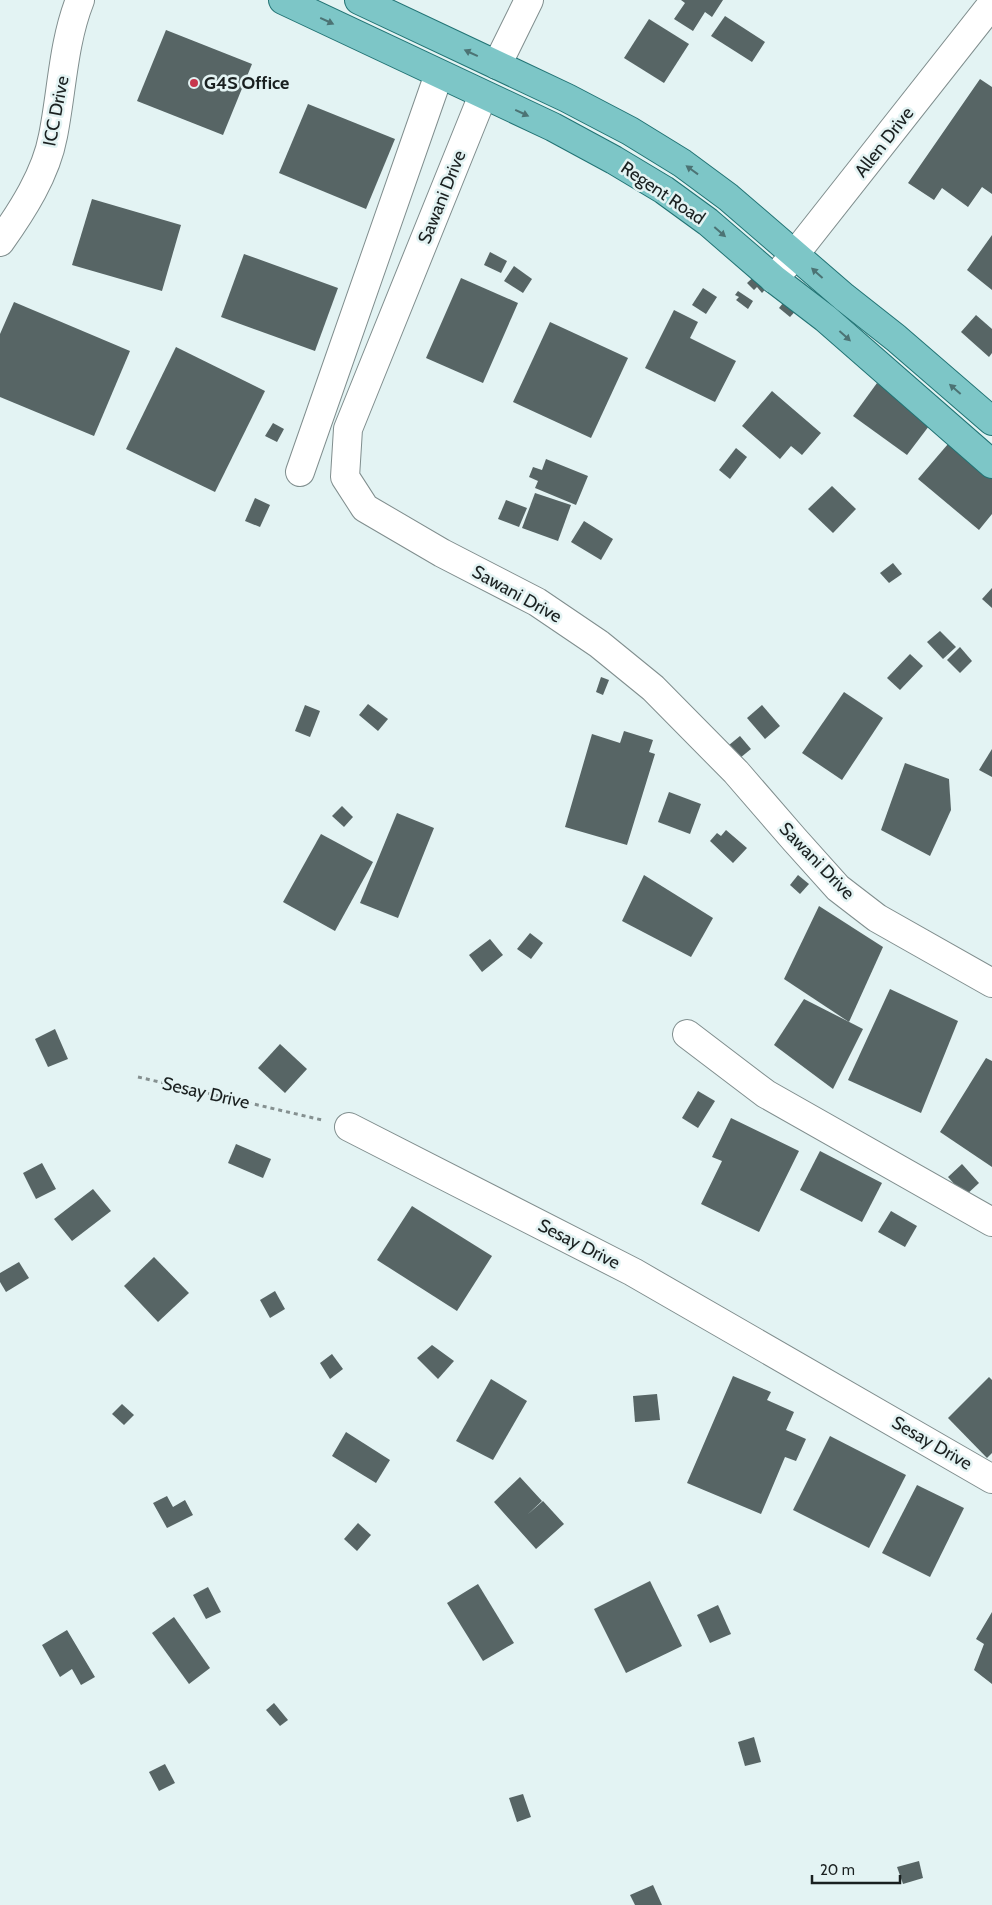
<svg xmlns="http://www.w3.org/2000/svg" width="992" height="1905" viewBox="0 0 992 1905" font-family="Cabin,sans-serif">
	<rect width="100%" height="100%" fill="#e3f3f3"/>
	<g fill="#576565">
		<polygon points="681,0 723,0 712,17 705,12 693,31 674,19 685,3"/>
		<polygon points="725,16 765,42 752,62 711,36"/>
		<polygon points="649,19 689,44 664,83 624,58"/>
		<polygon points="166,30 252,64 223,135 137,101"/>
		<polygon points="980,79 992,87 992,194 982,187 968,207 942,188 934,200 908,183"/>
		<polygon points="308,104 395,139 366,209 279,173"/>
		<polygon points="92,199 181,225 162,291 72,265"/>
		<polygon points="992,235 992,290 967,270"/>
		<polygon points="490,252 507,261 501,273 484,265"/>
		<polygon points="244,254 338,288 315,351 221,317"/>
		<polygon points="514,266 532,279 523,293 504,281"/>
		<polygon points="760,271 771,283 762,293 757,287 754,290 747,283"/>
		<polygon points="461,278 518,303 483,383 426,358"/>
		<polygon points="703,288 717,297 706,314 692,305"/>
		<polygon points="738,291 753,301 748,309 736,300 739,297 735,295"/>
		<polygon points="788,297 800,306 790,317 779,308"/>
		<polygon points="14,302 130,351 94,436 0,397 0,334"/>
		<polygon points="674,310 698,322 690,338 736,361 715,402 645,368"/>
		<polygon points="976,315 992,329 992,353 989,357 961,332"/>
		<polygon points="550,322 628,358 591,438 513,402"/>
		<polygon points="176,347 265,391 215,492 126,449"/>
		<polygon points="877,383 932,422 907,455 853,416"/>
		<polygon points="772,391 821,433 802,455 791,446 780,459 742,426"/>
		<polygon points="273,423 284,429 277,442 265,436"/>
		<polygon points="954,437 992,468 992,514 979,530 918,479"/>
		<polygon points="736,448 747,457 730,479 719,470"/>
		<polygon points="546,459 588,476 576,505 535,488 538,481 529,477 533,467 542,470"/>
		<polygon points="832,486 856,509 833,533 808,509"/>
		<polygon points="535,493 571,505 558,541 522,528"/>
		<polygon points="255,498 270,505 260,527 245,521"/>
		<polygon points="506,500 527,508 519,527 498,519"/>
		<polygon points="584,521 613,539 601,560 571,542"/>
		<polygon points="893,563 902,574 889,583 880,573"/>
		<polygon points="992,588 992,608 982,599"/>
		<polygon points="940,631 956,647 943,659 927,642"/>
		<polygon points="960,647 972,661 960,673 947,660"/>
		<polygon points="910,654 923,666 900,690 887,678"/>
		<polygon points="601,677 609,680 603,695 596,692"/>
		<polygon points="844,692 883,718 842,780 802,753"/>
		<polygon points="368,704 388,719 378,731 359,715"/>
		<polygon points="305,705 320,711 310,737 295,731"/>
		<polygon points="762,705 780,726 765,739 747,718"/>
		<polygon points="624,731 653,740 649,752 655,754 627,845 565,827 592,734 620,743"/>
		<polygon points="740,736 751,749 740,758 729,745"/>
		<polygon points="992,749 992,777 979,770"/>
		<polygon points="905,763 949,779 951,810 930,856 881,830"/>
		<polygon points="669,792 701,804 690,834 658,822"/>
		<polygon points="342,806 353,817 344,827 332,816"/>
		<polygon points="397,813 434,828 398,918 360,903"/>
		<polygon points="726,830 747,848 733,863 710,841 717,833 721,836"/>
		<polygon points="321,834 373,862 335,931 283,902"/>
		<polygon points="644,875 713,918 691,957 622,921"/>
		<polygon points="798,875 809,884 800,894 790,885"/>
		<polygon points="819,906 883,947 849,1022 784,979"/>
		<polygon points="530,933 543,943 531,959 517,949"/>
		<polygon points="490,939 503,955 482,972 469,955"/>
		<polygon points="890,989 958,1021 921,1113 848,1080"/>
		<polygon points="804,999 863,1029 833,1089 774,1045"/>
		<polygon points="55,1029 68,1059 48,1067 35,1039"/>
		<polygon points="280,1044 307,1069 285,1093 258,1068"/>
		<polygon points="986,1058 992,1061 992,1167 940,1132"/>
		<polygon points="698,1091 715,1101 698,1128 682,1118"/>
		<polygon points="731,1118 799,1151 759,1232 701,1204 722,1161 712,1157"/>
		<polygon points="236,1144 271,1159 263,1178 228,1163"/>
		<polygon points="820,1151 882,1183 862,1222 800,1190"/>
		<polygon points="42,1163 56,1189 36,1199 23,1173"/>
		<polygon points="962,1164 979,1183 965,1196 948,1177"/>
		<polygon points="93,1189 111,1211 72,1241 54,1219"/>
		<polygon points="412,1206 492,1256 457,1311 377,1260"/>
		<polygon points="891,1211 917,1226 905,1247 878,1232"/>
		<polygon points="154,1257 189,1293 158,1322 124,1286"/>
		<polygon points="19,1262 29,1278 6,1292 0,1282 0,1273"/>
		<polygon points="275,1291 285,1309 270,1318 260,1300"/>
		<polygon points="432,1345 454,1361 438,1379 417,1358"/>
		<polygon points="332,1354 343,1369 330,1379 320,1363"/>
		<polygon points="733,1376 771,1392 767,1400 794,1412 786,1430 806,1439 796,1461 785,1457 761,1514 687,1483"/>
		<polygon points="989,1377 992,1380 992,1453 987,1458 948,1418"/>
		<polygon points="491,1379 527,1401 493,1460 456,1441"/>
		<polygon points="657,1394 660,1420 635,1422 633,1396"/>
		<polygon points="122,1404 134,1415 124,1425 112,1414"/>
		<polygon points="346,1432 390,1460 376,1483 332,1456"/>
		<polygon points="830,1436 906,1475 869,1548 793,1510"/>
		<polygon points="520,1477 542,1501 527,1515 543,1501 564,1524 536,1549 494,1502"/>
		<polygon points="917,1485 964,1508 930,1577 882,1553"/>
		<polygon points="167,1496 173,1507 185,1500 193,1515 167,1528 153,1503"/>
		<polygon points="358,1523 371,1535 357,1551 344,1539"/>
		<polygon points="650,1581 682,1646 626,1673 594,1609"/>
		<polygon points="478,1584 514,1643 483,1661 447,1603"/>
		<polygon points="208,1587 221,1612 206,1619 193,1595"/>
		<polygon points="718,1605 731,1634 710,1643 697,1615"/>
		<polygon points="992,1612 992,1684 974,1670 984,1644 976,1639"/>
		<polygon points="174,1617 210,1668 189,1684 152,1633"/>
		<polygon points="67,1630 95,1677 81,1685 72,1669 60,1677 42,1645"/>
		<polygon points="274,1703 288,1720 280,1726 266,1710"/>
		<polygon points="754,1737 761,1762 745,1766 738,1742"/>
		<polygon points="165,1764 175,1783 159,1791 149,1772"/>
		<polygon points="523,1794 531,1817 517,1822 509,1798"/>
		<polygon points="919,1861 923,1878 903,1884 897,1867"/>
		<polygon points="653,1885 662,1905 635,1905 630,1895"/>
	</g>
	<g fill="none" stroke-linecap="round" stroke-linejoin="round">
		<defs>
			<g id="minor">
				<polyline points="497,65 529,0"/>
				<polyline points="483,95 348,429 345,477 365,508 442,553 537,602 599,644 653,688 736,772 794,839 838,888 877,918 992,983"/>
				<path d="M0,242C22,211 46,174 53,136C62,91 63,43 80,0"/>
				<polyline points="774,279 795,254 992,4"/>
				<polyline points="300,472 439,74"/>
				<polyline points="687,1034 766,1094 992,1222"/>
				<polyline points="349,1127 633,1272 992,1479"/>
			</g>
			<g id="major">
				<polyline points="283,0 553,127 614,160 664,190 708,222 774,279 825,318 992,464"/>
				<polyline points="359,0 567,98 630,131 682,163 728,197 844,297 896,338 992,421"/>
			</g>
		</defs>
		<use href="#minor" stroke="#808e8e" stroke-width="30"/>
		<use href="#major" stroke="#227374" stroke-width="30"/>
		<polyline stroke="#859090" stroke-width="3" stroke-dasharray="4 4" stroke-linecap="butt" points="138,1077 322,1120"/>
		<use href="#minor" stroke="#fff" stroke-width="28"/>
		<use href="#major" stroke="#7dc6c7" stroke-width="28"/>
	</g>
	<defs><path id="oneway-solid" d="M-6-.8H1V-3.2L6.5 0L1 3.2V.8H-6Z" transform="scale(1.25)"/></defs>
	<g fill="#4c7374">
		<use href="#oneway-solid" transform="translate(327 21) rotate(25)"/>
		<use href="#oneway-solid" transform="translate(471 53) rotate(-155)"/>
		<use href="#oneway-solid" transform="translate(522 113) rotate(25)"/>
		<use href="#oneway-solid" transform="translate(692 170) rotate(-144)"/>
		<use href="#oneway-solid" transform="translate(720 232) rotate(41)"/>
		<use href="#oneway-solid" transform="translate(817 273) rotate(-138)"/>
		<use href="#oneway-solid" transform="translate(845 336) rotate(42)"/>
		<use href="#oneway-solid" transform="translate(955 389) rotate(-139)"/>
	</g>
	<circle fill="#c7374d" stroke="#e3f3f3" stroke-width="2" cx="194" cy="83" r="5"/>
	<g text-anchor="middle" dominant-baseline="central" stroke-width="5" stroke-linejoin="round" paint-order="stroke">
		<g font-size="18" font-weight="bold" fill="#1a2020" stroke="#e3f3f3" text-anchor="start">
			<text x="204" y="83">G4S Office</text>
		</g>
		<g font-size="18" fill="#1a2020" stroke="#e3f3f3">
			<text transform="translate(56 111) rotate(-79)">ICC Drive</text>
			<text transform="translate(884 142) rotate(-52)">Allen Drive</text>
			<text transform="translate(663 193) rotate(34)">Regent Road</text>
			<text transform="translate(442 197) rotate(-68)">Sawani Drive</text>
			<text transform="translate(517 594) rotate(29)">Sawani Drive</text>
			<text transform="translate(817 861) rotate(46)">Sawani Drive</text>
			<text transform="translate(206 1093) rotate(13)">Sesay Drive</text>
			<text transform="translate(579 1244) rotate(27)">Sesay Drive</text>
			<text transform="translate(932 1443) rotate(30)">Sesay Drive</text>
		</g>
	</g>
	<path d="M812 1875v8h88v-8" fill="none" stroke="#1a2020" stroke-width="2.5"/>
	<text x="820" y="1875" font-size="15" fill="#1a2020" stroke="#e3f3f3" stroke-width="4" paint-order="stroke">20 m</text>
</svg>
